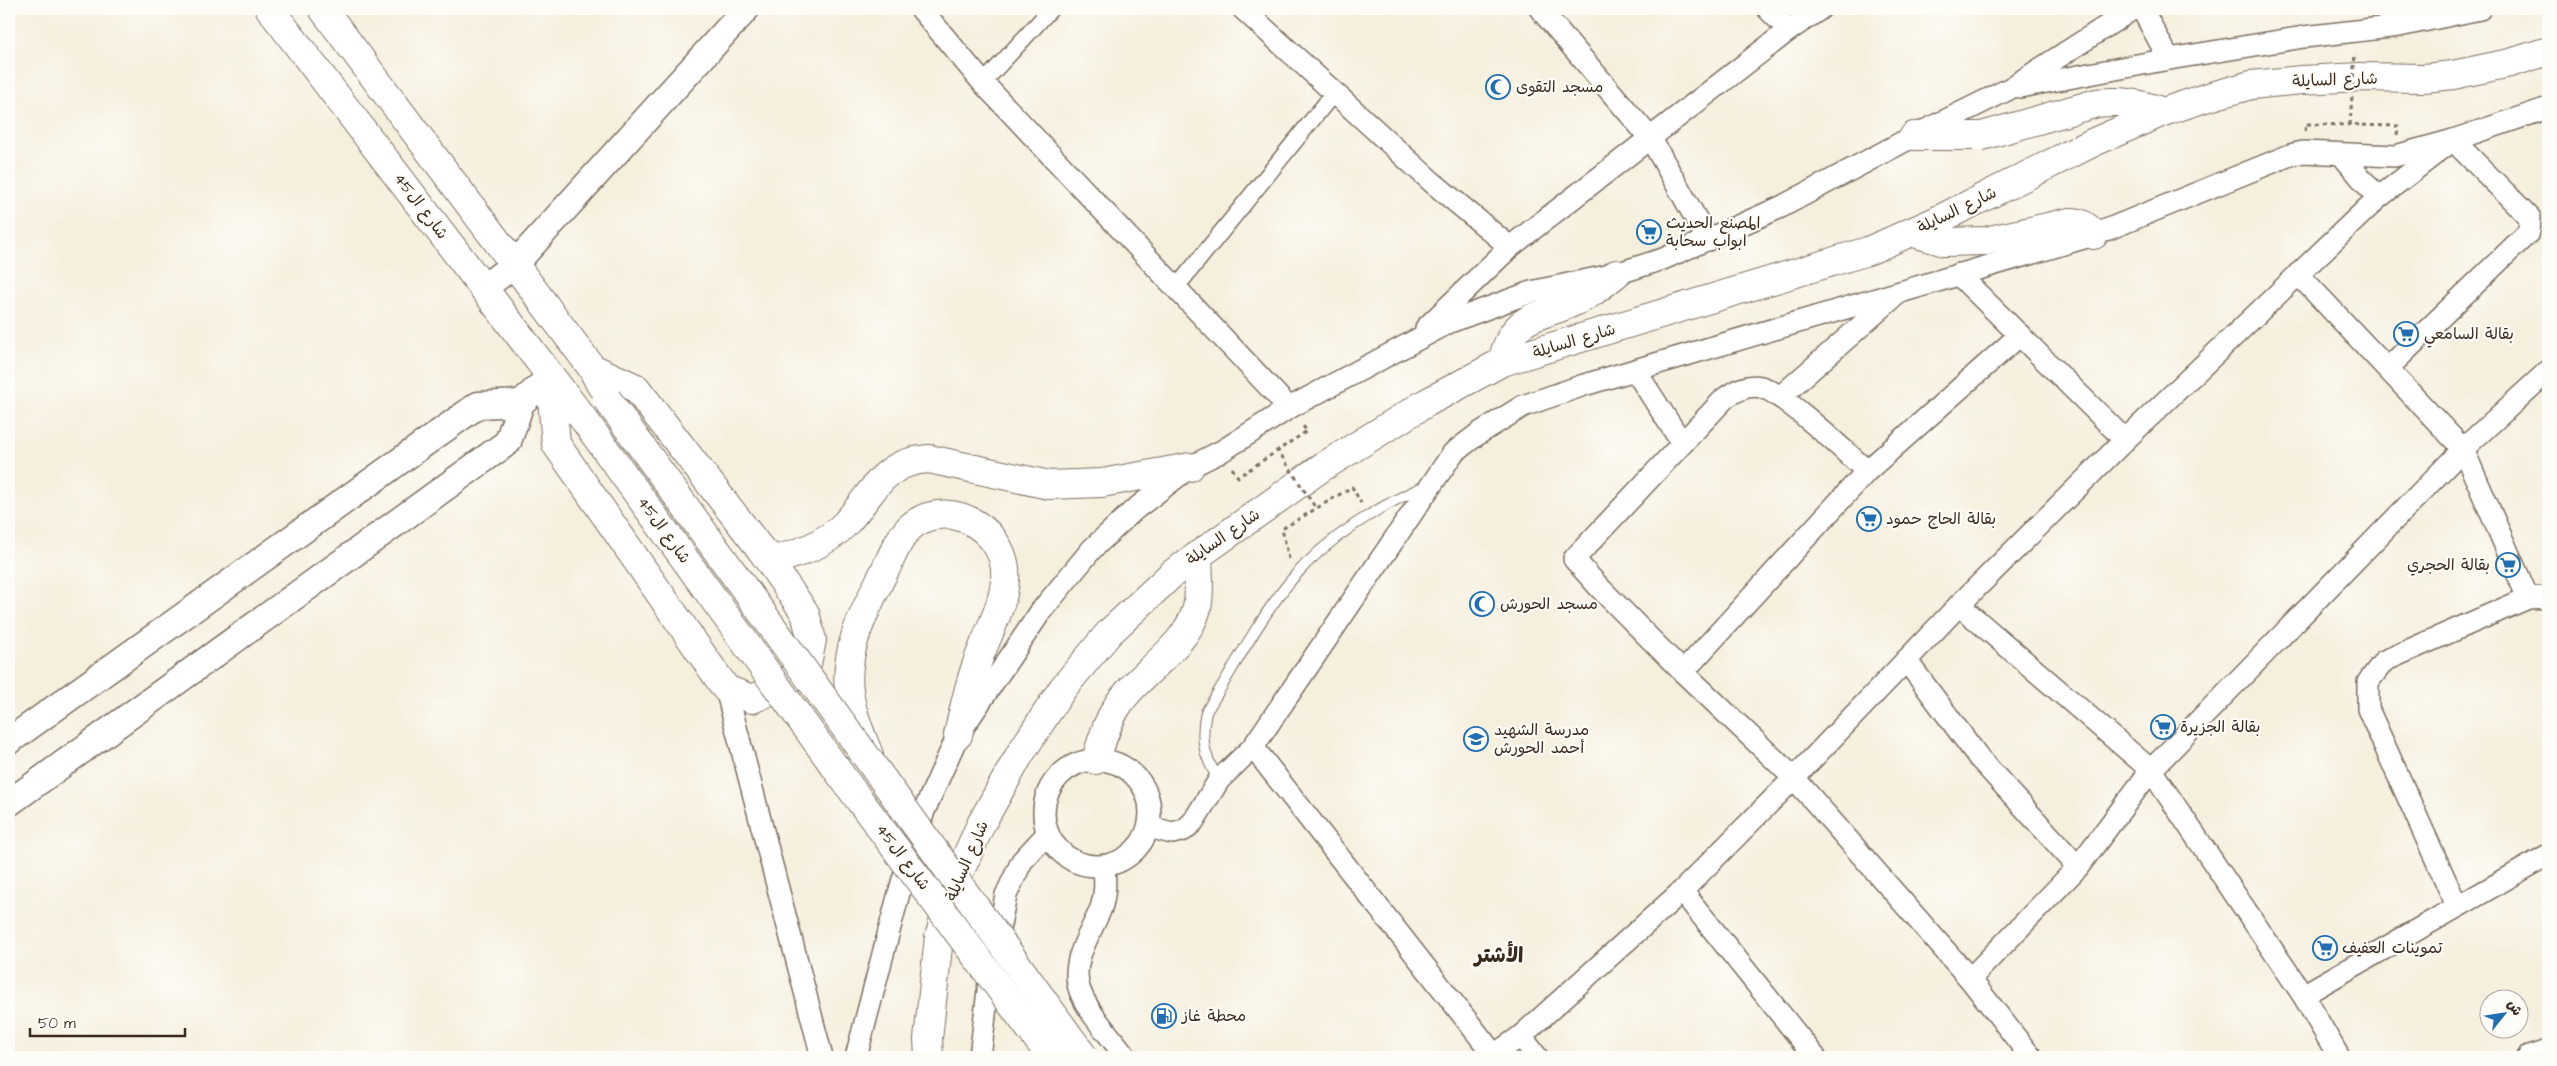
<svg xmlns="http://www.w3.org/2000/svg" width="2557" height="1066" viewBox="0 0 2557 1066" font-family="'Architects Daughter','Playpen Sans Arabic',sans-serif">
	<rect width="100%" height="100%" fill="#fdfcf7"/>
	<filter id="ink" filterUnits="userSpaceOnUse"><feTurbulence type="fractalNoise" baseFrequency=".02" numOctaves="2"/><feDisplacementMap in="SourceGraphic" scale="10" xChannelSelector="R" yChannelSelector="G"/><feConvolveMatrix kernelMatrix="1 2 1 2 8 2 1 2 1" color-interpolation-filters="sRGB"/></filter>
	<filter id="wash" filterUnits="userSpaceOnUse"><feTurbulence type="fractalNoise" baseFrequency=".0096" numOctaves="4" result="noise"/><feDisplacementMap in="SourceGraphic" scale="20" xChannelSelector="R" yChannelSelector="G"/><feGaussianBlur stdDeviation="1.12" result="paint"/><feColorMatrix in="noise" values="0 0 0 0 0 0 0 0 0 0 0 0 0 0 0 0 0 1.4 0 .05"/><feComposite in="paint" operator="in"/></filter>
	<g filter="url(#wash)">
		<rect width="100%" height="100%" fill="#f5efdd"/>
	</g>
	<g filter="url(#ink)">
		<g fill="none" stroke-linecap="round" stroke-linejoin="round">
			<defs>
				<path id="service" d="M1219,780C1204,757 1200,739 1206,712C1234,668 1259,618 1293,578C1327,538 1379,506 1427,485"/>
				<g id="pedestrian">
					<polyline points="983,83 1051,9"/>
					<polyline points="1175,289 1334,93"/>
				</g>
				<g id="minor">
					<polyline points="921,9 983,83 1289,408"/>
					<polyline points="1243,9 1432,182 1510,247"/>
					<polyline points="1540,9 1651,139 1708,240"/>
					<polyline points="1768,9 1789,30"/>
					<polyline points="2142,9 2169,59"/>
					<polyline points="2020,87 2169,59 2304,37 2399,26 2480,9"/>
					<polyline points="2341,154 2378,198"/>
					<polyline points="1958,274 2125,440"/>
					<polyline points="2298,274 2463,449 2528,598"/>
					<polyline points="1426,328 1510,247 1789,30 1820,9"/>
					<polyline points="1635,370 1682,443"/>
					<polyline points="1780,397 1896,295"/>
					<path d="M1867,471C1847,454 1783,392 1761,387C1747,384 1735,391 1725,398L1574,559L1599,587L1683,672L1794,778L1970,979L2031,1057"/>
					<polyline points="1959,605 2151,770 2303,995 2339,1057"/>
					<polyline points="1906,660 1979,758 2078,867"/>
					<polyline points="1683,672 1867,471 2020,335"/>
					<polyline points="726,689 822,1057"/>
					<polyline points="1253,747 1494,1055"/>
					<circle cx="1097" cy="813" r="53"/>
					<polyline points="1149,827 1172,833 1184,830 1193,822 1219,780 1253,747 1453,453 1478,434 1523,406 1584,385 2094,235 2290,155 2303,152 2395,156 2453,140 2548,108"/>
					<path d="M1104,866C1105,880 1106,894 1101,908C1091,934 1069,961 1080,991C1088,1013 1112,1038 1126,1057"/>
					<polyline points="1682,891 1815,1057"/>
					<polyline points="2457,906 2368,709 2368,682 2384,661 2528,598 2548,597"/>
					<polyline points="1970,979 2078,867 2151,770 2463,449 2548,371"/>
					<polyline points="2303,995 2548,855"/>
					<polyline points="1521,1036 1537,1057"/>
					<polyline points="856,1057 899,893 924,811 958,735 1041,611 1092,549 1134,510 1190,467 1222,451 1289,408 1450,322 1531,292 1616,274 1663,259 1781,207 1914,136 2009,89 2133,9"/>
					<polyline points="980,1057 990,974 1006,895 1022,861 1048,833"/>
					<polyline points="1491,1057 1521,1036 1682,891 1794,778 1959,605 2125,440 2378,198 2453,140 2530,218 2529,232 2388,368"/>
					<polyline points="2528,1057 2548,1051"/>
				</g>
				<g id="tertiary">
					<polyline points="483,288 514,265 746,9"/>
					<polyline points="9,741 478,405 521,403"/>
					<polyline points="9,803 508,442 521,403 550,377"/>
				</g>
				<g id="secondary">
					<path d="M1914,136H1982L2097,103C2121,100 2140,103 2163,112"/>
					<path d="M1911,232L1945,242L1986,241L2070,222C2082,222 2087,226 2094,235"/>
					<path d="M1502,362C1514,313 1534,320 1574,302C1590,296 1603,284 1616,274"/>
					<path d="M1096,760C1102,739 1110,713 1124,697C1147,668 1187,645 1197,608C1201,591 1198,572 1198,555"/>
					<polyline points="929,1057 928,1039 939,937 953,887 981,824 1020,754 1063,688 1109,633 1172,574 1321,468 1426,403 1502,362 1868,251 1936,221 2094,142 2163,112 2205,98 2251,85 2302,80 2360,77 2424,78 2453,75 2510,63 2548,51"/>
				</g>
				<g id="primary">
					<polyline points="270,9 585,421"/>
					<polyline points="323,9 592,368 600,384"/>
					<polyline points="550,377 556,444 726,689 752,699 783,686 807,664 812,640 805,613 762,551 636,388 592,368"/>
					<path d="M762,551L775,560C800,553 825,544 844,525C874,494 880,462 929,459L1049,485L1102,483L1190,467"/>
					<path d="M869,755C861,734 851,712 849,690C844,647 866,609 884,572C892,557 899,535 914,524C953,496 1010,534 1005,580C1003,609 985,638 976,666C968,688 963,712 958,735"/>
				</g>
			</defs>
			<use href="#service" stroke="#7c6f61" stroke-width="12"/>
			<use href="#pedestrian" stroke="#7c6f61" stroke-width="18"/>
			<use href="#minor" stroke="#7c6f61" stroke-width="24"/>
			<use href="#tertiary" stroke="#7c6f61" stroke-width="29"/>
			<use href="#secondary" stroke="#7c6f61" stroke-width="30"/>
			<use href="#primary" stroke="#7c6f61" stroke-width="30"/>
			<g stroke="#7c6f61" stroke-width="3" stroke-dasharray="4 4" stroke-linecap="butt">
				<polyline points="2305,131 2306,124 2398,126 2397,135"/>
				<polyline points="1232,468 1238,477 1307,431 1302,425"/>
				<polyline points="1289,559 1282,529 1352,487 1361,503"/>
			</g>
			<use href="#service" stroke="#fff" stroke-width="10"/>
			<use href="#pedestrian" stroke="#fff" stroke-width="15"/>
			<use href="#minor" stroke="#fff" stroke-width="21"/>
			<use href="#tertiary" stroke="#fff" stroke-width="26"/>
			<use href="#secondary" stroke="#fff" stroke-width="28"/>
			<use href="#primary" stroke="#fff" stroke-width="28"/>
			<defs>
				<g id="primary-bridge">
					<polyline points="607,399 1084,1057"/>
					<polyline points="585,421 843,778 1051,1057"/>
				</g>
			</defs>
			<use href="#primary-bridge" stroke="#7c6f61" stroke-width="30" stroke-linecap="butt"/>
			<g stroke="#7c6f61" stroke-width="3" stroke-dasharray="4 4" stroke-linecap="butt">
				<polyline points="2350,125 2355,53"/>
				<polyline points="1277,449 1315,507"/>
			</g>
			<use href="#primary-bridge" stroke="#fff" stroke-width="28"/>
		</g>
	</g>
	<defs>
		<symbol id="mosque-ring" viewBox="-11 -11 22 22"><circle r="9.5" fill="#fdfcf7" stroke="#1f6fb2" stroke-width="1.5"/><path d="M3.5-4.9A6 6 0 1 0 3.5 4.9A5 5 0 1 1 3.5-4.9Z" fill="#1f6fb2"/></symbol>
		<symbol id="supermarket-ring" viewBox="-11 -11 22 22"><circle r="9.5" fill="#fdfcf7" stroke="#1f6fb2" stroke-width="1.5"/><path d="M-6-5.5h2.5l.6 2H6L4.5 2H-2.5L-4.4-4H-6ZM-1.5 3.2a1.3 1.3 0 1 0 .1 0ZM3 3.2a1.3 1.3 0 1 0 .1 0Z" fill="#1f6fb2"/></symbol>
		<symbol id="school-ring" viewBox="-11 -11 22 22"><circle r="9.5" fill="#fdfcf7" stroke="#1f6fb2" stroke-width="1.5"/><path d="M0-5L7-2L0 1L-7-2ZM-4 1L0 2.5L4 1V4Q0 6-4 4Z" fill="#1f6fb2"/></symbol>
		<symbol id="fuel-ring" viewBox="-11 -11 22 22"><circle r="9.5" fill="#fdfcf7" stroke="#1f6fb2" stroke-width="1.5"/><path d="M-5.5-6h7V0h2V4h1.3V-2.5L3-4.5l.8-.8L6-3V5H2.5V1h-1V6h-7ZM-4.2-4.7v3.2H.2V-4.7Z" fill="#1f6fb2"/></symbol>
	</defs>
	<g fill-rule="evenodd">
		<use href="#mosque-ring" x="1484" y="73" width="28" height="28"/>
		<use href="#supermarket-ring" x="1635" y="218" width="28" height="28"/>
		<use href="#supermarket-ring" x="2392" y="320" width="28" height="28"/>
		<use href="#supermarket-ring" x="1855" y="505" width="28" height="28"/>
		<use href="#supermarket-ring" x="2494" y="551" width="28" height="28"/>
		<use href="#mosque-ring" x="1468" y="590" width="28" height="28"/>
		<use href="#supermarket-ring" x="2149" y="713" width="28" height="28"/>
		<use href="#school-ring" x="1462" y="725" width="28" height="28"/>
		<use href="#supermarket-ring" x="2311" y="934" width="28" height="28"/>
		<use href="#fuel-ring" x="1150" y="1002" width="28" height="28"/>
	</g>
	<g text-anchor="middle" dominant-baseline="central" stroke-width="4.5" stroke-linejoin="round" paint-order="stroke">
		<g font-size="16" fill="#3b2a1e" stroke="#fdfcf7">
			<text transform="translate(2335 80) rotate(-2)">شارع السايلة</text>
			<text transform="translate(421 206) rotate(53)">شارع ال45</text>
			<text transform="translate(1957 210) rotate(-26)">شارع السايلة</text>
			<text transform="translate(1574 341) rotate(-17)">شارع السايلة</text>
			<text transform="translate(664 530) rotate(54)">شارع ال45</text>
			<text transform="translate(1223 537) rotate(-35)">شارع السايلة</text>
			<text transform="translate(903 857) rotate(53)">شارع ال45</text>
			<text transform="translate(967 861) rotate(-67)">شارع السايلة</text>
		</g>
		<g font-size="16" fill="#3b2a1e" stroke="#fdfcf7" text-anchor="start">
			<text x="1516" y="87">مسجد التقوى</text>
			<text x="1666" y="223">المصنع الحديث<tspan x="1666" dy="18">ابواب سحابة</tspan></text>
			<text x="2424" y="334">بقالة السامعي</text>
			<text x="1886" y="519">بقالة الحاج حمود</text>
			<text x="2490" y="565" text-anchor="end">بقالة الحجري</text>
			<text x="1500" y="604">مسجد الحورش</text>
			<text x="2180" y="727">بقالة الجزيرة</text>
			<text x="1494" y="730">مدرسة الشهيد<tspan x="1494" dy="18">أحمد الحورش</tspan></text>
			<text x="2342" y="948">تموينات العفيف</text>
			<text x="1182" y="1016">محطة غاز</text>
		</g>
		<g font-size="21" font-weight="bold" fill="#3b2a1e" stroke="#fdfcf7">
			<text x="1499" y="955">الأشتر</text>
		</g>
	</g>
	<rect width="2557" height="1066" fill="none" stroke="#fdfcf7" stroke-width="30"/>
	<g transform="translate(2504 1014) rotate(60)"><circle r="24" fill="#fdfcf7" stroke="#afa8a0"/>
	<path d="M0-4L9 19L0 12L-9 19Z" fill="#1f6fb2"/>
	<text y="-8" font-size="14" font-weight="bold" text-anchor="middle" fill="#3b2a1e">ش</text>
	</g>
	<path d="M30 1028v8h155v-8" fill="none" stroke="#3b2a1e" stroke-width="2.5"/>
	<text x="38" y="1028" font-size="15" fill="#3b2a1e" stroke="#fdfcf7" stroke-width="4" paint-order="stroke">50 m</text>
</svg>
